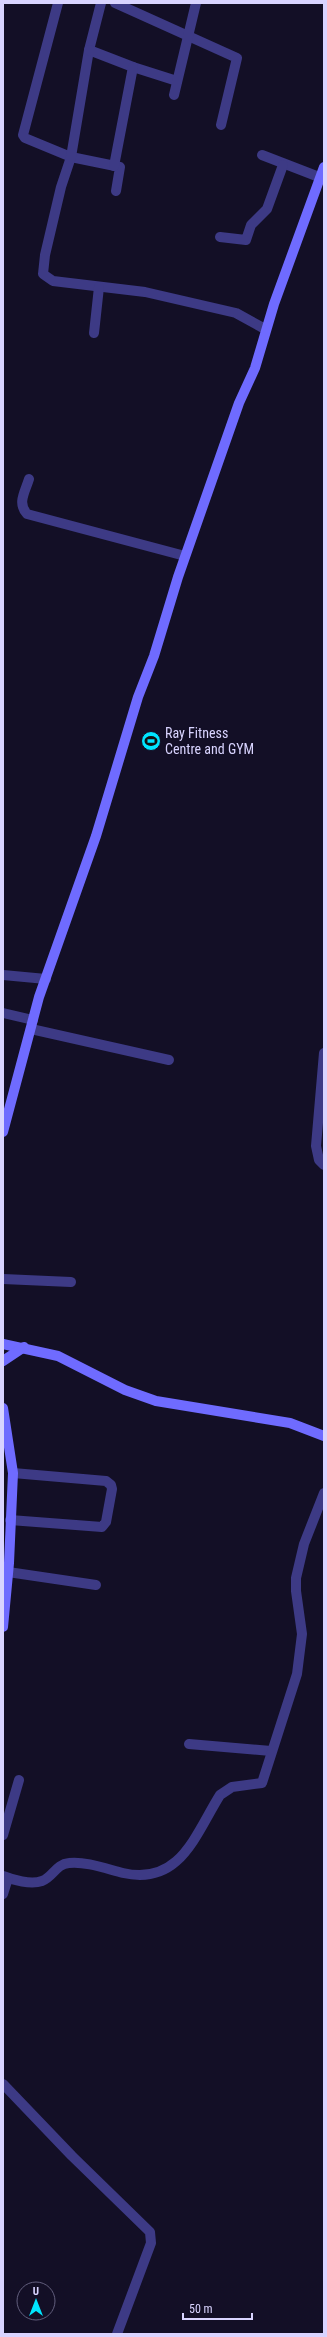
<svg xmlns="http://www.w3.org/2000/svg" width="327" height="2337" viewBox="0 0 327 2337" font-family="'Roboto Condensed',sans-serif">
	<rect width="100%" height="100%" fill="#130f26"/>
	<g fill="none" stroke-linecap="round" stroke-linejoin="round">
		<g stroke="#3d3a85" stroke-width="10">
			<polyline points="58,3 23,135 25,138 71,157 120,167 116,191"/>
			<polyline points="101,3 89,50 71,157 61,187 45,255 43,274 53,281 145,292 236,313 265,329"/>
			<polyline points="115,3 237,58 221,125"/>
			<polyline points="89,50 133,67 177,81"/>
			<polyline points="174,95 196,3"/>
			<polyline points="262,155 319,177"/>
			<polyline points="114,166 133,67"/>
			<polyline points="220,237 246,240 251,225 267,209 283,165"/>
			<polyline points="94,333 99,287"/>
			<path d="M29,479C25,492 17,503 27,514L185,556"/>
			<polyline points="3,975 46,979"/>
			<polyline points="3,1013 33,1020"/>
			<polyline points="31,1029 169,1060"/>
			<polyline points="324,1053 316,1146 319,1160 324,1165"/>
			<polyline points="3,1279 71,1282"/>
			<polyline points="10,1520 102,1527 106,1522 112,1489 111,1485 106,1481 13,1473"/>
			<polyline points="8,1572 96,1585"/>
			<polyline points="189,1744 271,1751"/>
			<polyline points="3,1835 19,1780"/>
			<path d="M3,1876C13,1880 31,1885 42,1881C53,1877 56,1864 69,1863C85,1861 107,1869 123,1873C180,1886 195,1835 220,1795L232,1787L262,1783L297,1674L302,1634L296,1591V1578L304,1544L324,1493"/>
			<polyline points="3,1894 8,1878"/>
			<polyline points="3,2084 72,2156 150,2232 151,2243 117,2334"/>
		</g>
		<g stroke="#6f6bff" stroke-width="10">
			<polyline points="3,1132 39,997 96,836 138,697 154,656 178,577 239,403 255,368 274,304 324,167"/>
			<polyline points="3,1344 58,1356 125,1390 156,1401 290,1423 324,1436"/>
			<polyline points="3,1361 24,1347"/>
			<polyline points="3,1408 13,1473 9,1563 3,1627"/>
		</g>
	</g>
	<defs>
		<symbol id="stadium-disc" viewBox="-11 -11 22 22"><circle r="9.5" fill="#00e5ff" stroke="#130f26"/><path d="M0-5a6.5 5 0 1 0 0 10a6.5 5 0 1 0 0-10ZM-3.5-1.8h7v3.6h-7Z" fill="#111"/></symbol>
	</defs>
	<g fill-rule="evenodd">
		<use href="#stadium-disc" x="140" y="730" width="22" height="22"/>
	</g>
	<g text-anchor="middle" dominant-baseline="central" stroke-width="3" stroke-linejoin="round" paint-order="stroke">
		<g font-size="14" fill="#d9d4ff" stroke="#130f26" text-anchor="start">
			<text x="165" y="733">Ray Fitness<tspan x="165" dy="16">Centre and GYM</tspan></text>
		</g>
	</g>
	<rect width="327" height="2337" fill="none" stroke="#d9d4ff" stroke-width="8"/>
	<g transform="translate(36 2301)"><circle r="19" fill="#130f26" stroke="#625e7d"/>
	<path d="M0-3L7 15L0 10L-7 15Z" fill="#00e5ff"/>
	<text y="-6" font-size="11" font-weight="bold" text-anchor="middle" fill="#d9d4ff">U</text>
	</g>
	<path d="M183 2313v6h69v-6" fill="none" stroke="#d9d4ff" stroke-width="2"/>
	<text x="189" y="2313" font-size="12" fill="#d9d4ff" stroke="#130f26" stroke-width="3" paint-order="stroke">50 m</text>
</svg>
